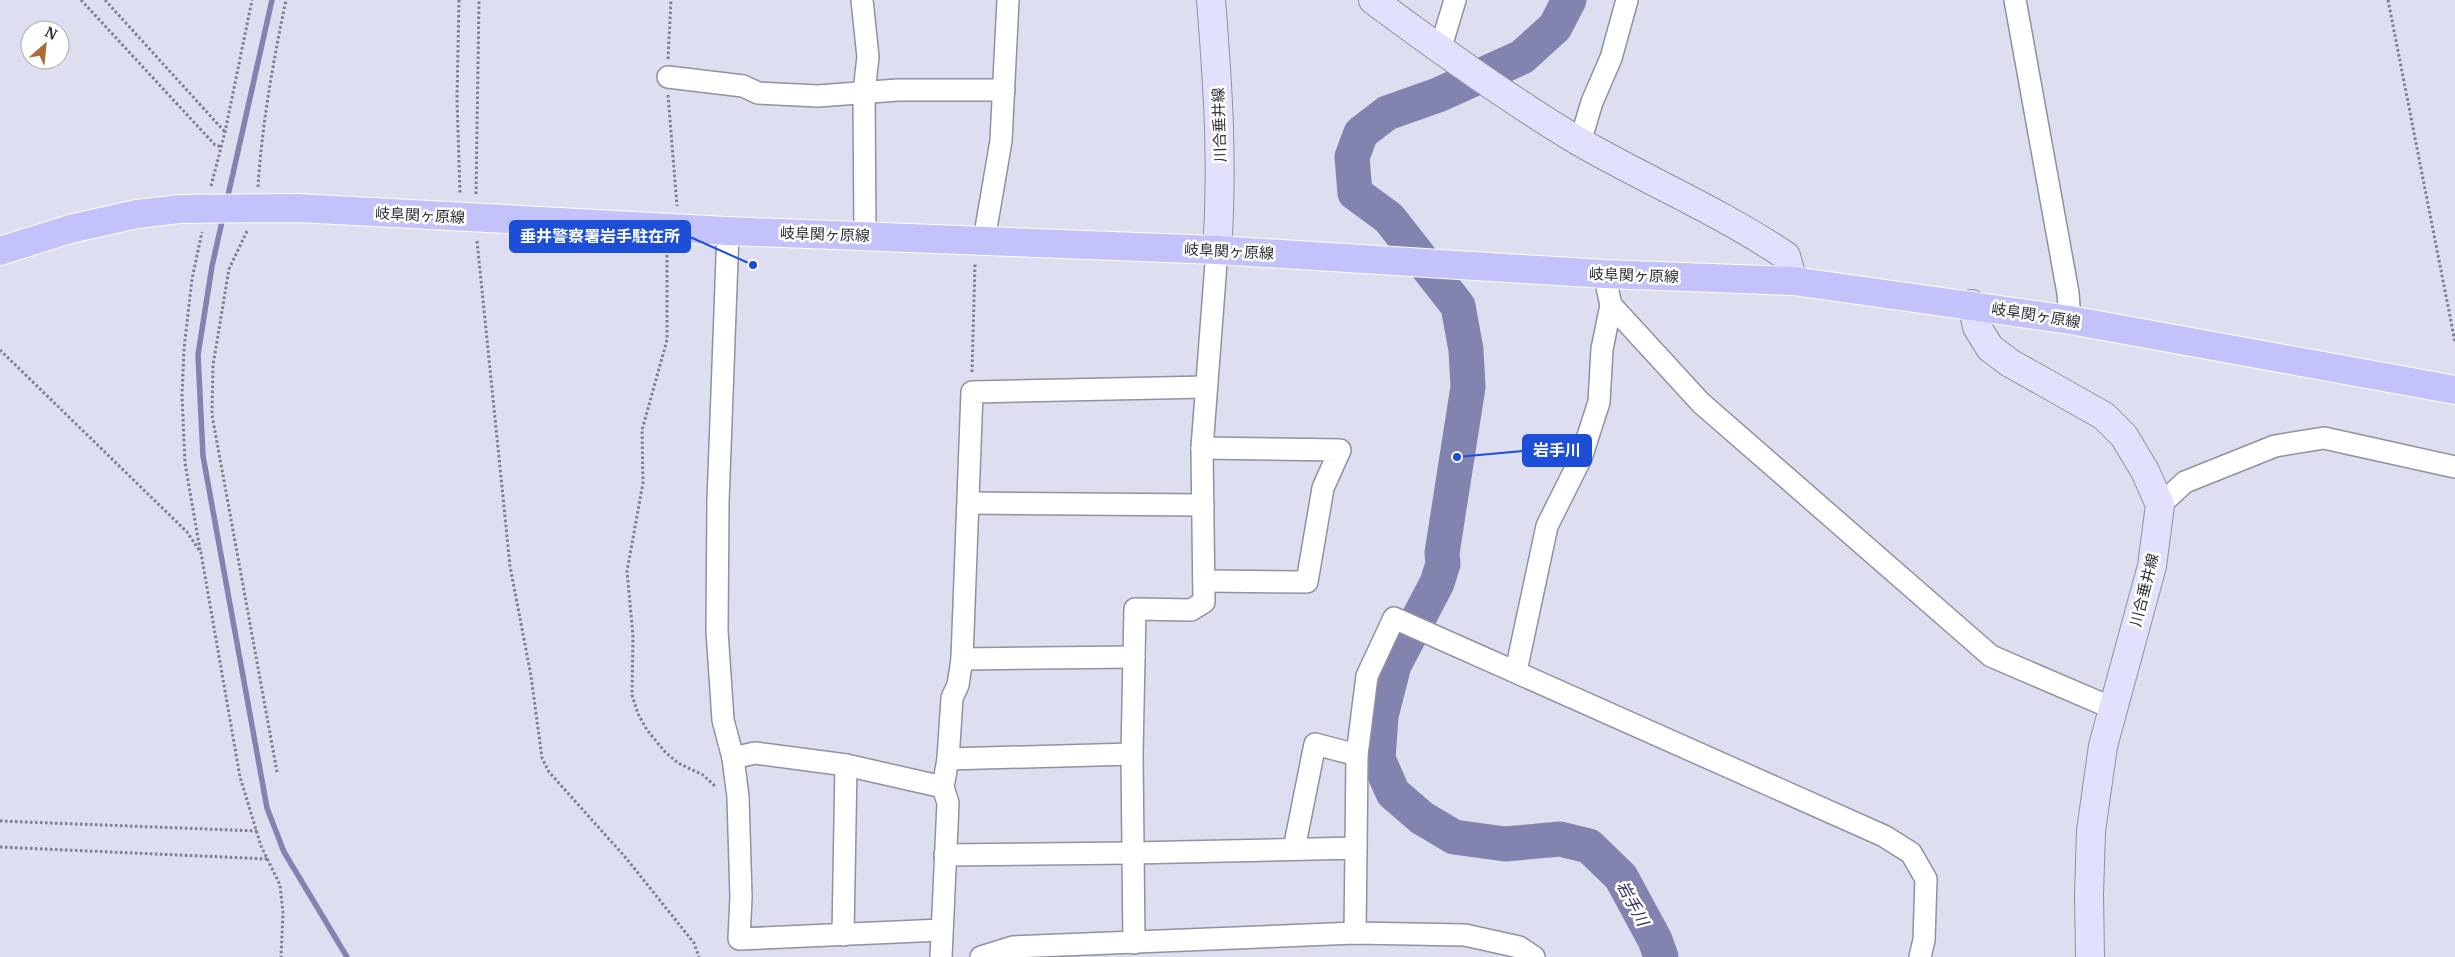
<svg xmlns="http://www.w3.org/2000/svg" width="2455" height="957" viewBox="0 0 2455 957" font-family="Merriweather,'Noto Sans JP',serif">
	<rect width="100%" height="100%" fill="#dddeef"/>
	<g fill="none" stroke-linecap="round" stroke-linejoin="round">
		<g stroke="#8383b0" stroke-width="5.5">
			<polyline points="227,200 272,0"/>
			<polyline points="223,217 212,266 198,355 203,456 267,808 284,852 347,957"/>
		</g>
		<polyline stroke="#8383b0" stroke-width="35" points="1569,0 1555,27 1522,57 1438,95 1387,113 1361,133 1352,157 1355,193 1389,218 1458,306 1466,350 1468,387 1442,553 1443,564 1437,583 1394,665 1381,716 1378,759 1393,793 1422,818 1454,837 1505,844 1560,839 1589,846 1621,877 1655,940 1661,957"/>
		<defs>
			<g id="street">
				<polyline points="862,0 868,57 864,92 865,235"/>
				<polyline points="2015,0 2068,293 2070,320"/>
				<polyline points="1440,50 1455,0"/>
				<polyline points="668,77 743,86 758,93 818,96 898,90 1004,90"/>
				<polyline points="1580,142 1592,102 1611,58 1627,0"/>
				<polyline points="728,231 718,502 717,631 723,720 733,758 738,797 741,897 739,939 941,930"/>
				<polyline points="984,240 1001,141 1008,0"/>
				<polyline points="1604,274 1611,305 1701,403 1991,656 2112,708"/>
				<polyline points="1202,448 1340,450 1323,488 1307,582 1204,581"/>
				<polyline points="969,503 1203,505"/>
				<polyline points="2160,505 2185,482 2275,446 2324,438 2455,467"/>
				<polyline points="1134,657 962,659 972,392 1206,387"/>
				<polyline points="1516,671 1547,526 1581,458 1599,402 1602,349 1611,305"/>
				<polyline points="733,758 755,753 846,765 943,787"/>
				<polyline points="948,759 952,698 958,685 962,659"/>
				<polyline points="1356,848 1357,755 1367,676 1394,618 1884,836 1911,853 1926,879 1924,940 1920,957"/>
				<polyline points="1294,849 1315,744 1357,755"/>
				<polyline points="945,855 1133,853 1356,848 1355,933"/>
				<polyline points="843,935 846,765"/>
				<polyline points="1134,943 1132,754 1135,609 1191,610 1204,602 1202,448 1217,250"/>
				<polyline points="941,957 948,803 943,787 948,759 1132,754"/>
				<polyline points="981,957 1013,947 1355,933 1465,935 1519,947 1534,957"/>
			</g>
			<g id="secondary">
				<path d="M1211,0C1218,86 1223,164 1217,250"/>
				<path d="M1373,0C1440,50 1508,99 1580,142C1648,181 1721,212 1786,256L1793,281"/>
				<polyline points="1972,304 1977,327 1990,348 2010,363 2104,416 2124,436 2145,471 2160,505 2152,566 2103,746 2091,831 2089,894 2090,957"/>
			</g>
			<polyline id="primary" points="0,251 70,229 137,214 180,209 298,208 728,231 1217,250 1604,274 1793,281 2070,320 2455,390"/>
		</defs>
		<use href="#street" stroke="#9091a1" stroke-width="24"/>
		<use href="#secondary" stroke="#9091a1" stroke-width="30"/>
		<use href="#primary" stroke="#fff" stroke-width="30"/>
		<g stroke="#7e7f8a" stroke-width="3" stroke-dasharray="2.5 2.5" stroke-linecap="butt">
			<polyline points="81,0 215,145 222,147"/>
			<polyline points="105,0 225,132"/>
			<polyline points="459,0 457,99 460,194"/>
			<polyline points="2388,0 2455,342"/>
			<polyline points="668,59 671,0"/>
			<polyline points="668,95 677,206"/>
			<polyline points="211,186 225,132 252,0"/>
			<path d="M258,187C262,124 273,62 286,0"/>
			<polyline points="476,194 479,0"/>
			<polyline points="247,231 229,269 213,365 212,415 277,772"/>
			<polyline points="477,241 510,566 531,676 542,758 549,772 626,858 694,943 699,957"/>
			<polyline points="667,250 667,340 642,430 643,483 627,571 633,636 632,695 638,714 647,730 666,753 678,763 703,775 716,787"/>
			<polyline points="0,350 187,532 201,553 240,777 261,846 280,885 283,913 281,957"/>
			<polyline points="972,372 975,263"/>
			<polyline points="200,550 185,463 182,396 184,349 192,279 202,232"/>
			<polyline points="0,821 257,831"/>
			<polyline points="0,847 268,859"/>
		</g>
		<use href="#street" stroke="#fff" stroke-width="21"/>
		<use href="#secondary" stroke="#e1e1fd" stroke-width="28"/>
		<use href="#primary" stroke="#c4c2fb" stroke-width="28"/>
	</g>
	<g text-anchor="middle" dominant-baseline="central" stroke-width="5" stroke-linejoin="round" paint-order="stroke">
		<g font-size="15" fill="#2c2d33" stroke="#fff">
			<text transform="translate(1219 125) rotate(-92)">川合垂井線</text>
			<text transform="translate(420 215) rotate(3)">岐阜関ヶ原線</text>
			<text transform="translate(825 234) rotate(2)">岐阜関ヶ原線</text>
			<text transform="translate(1229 251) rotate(3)">岐阜関ヶ原線</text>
			<text transform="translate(1634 275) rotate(2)">岐阜関ヶ原線</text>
			<text transform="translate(2036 315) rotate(9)">岐阜関ヶ原線</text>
			<text transform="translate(2144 590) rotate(-76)">川合垂井線</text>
		</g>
		<g font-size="16" font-style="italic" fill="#2d2861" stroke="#fff">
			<text transform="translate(1633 903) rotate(62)">岩手川</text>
		</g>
	</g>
	<path fill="none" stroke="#1d4ed8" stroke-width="2" d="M753 265L690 237M1457 457L1523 451"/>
	<g fill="#1d4ed8" stroke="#fff" stroke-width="2">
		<circle cx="753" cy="265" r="5"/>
		<circle cx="1457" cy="457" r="5"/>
	</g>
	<g fill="#1d4ed8" stroke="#1d4ed8" stroke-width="2">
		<rect x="510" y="221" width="180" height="31" rx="5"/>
		<rect x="1523" y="435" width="68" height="31" rx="5"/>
	</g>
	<g font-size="16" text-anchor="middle" font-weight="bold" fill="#fff">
		<text x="600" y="242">垂井警察署岩手駐在所</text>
		<text x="1557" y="456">岩手川</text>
	</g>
	<g transform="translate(45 45) rotate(27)"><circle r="24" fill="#ffffff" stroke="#ababad"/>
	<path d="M0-4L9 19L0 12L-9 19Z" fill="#ab6d33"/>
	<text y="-8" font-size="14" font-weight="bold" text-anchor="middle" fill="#2c2d33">N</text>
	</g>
</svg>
